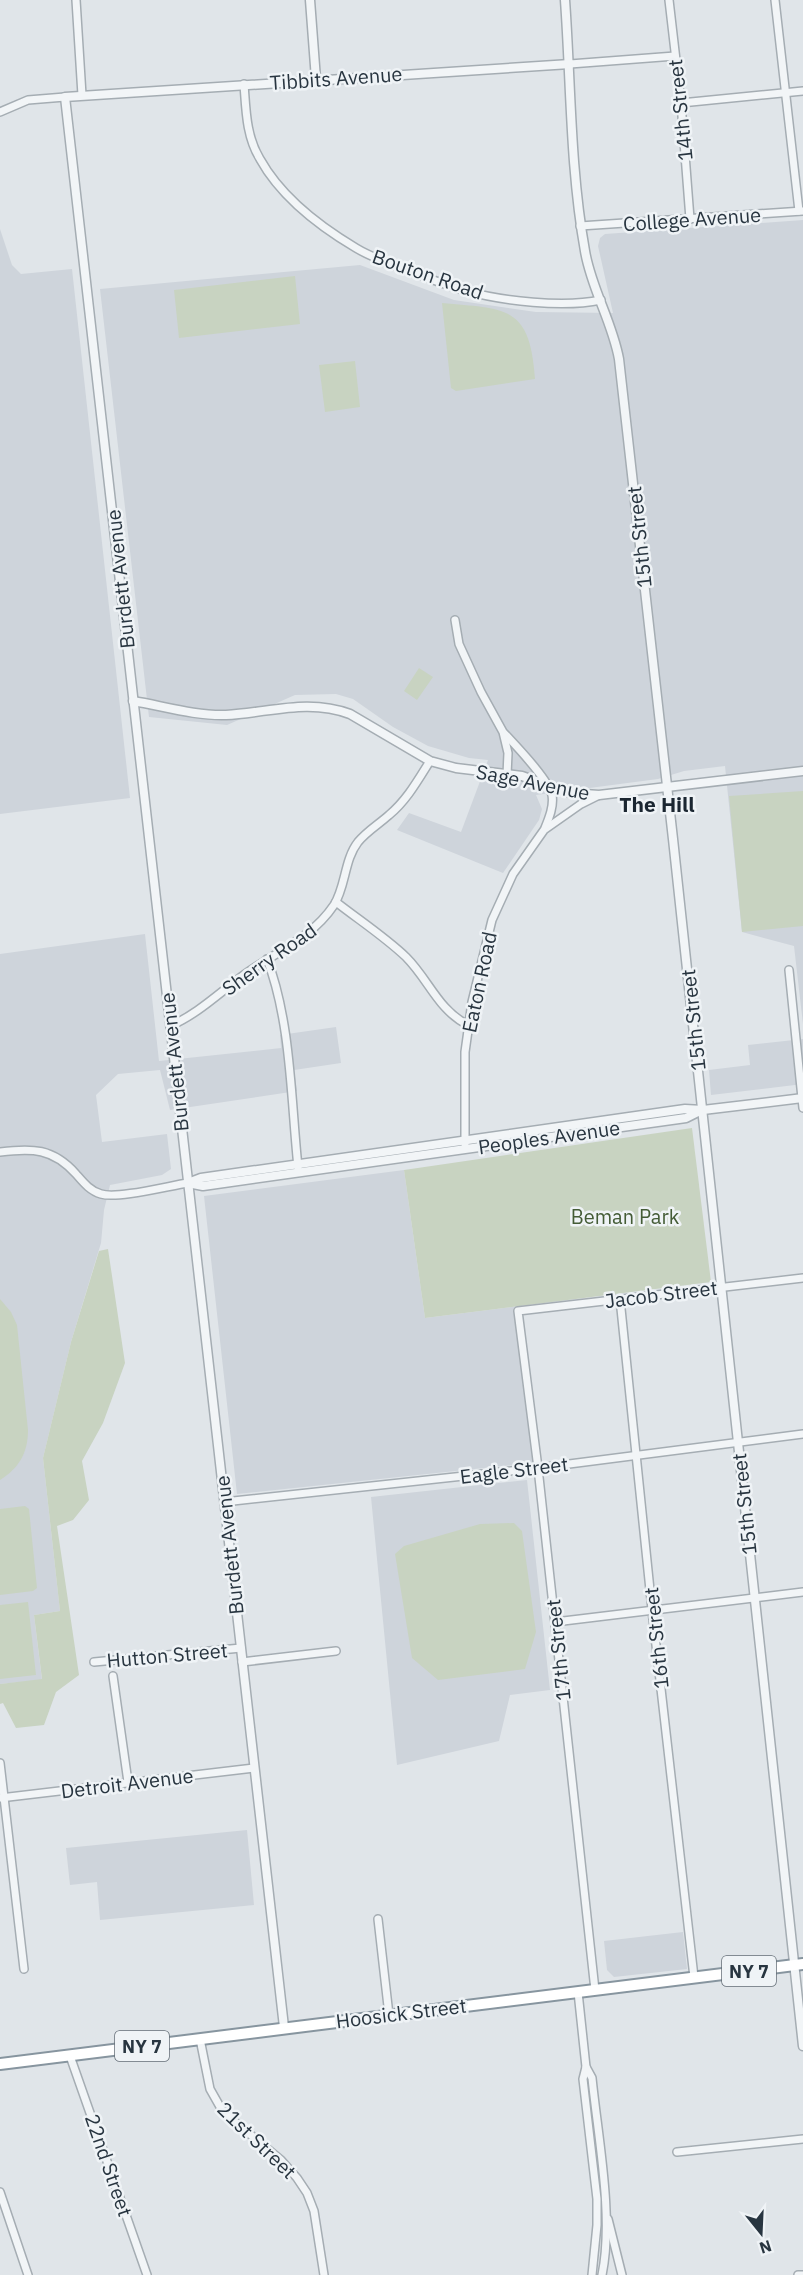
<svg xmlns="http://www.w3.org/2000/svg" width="803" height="2275" viewBox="0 0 803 2275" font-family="'IBM Plex Sans',sans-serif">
	<rect width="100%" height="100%" fill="#e0e5e9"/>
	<g fill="#ced4db">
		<polygon points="803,220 803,1024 794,946 742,932 725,766 684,771 658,779 536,795 542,809 539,820 503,873 397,830 409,813 461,832 488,760 469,758 428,746 393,727 353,699 336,694 295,695 227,725 149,717 100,289 360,265 454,300 536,312 613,313 598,246 600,238 605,234"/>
		<polygon points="0,229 12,265 21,274 72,269 130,798 0,814"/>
		<polygon points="145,934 159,1061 281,1048 280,1035 336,1027 341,1063 294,1070 297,1091 170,1110 160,1070 118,1074 96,1095 102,1142 167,1134 171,1169 162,1175 110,1185 104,1210 101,1243 71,1342 43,1458 60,1611 34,1615 42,1680 0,1684 0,954"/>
		<polygon points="803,1039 803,1084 711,1095 709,1070 750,1065 748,1045"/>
		<polygon points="404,1170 425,1318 520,1306 540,1462 237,1494 204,1196"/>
		<polygon points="527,1480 550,1690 510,1695 499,1741 397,1765 371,1497"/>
		<polygon points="247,1830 254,1905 100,1920 97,1882 70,1885 66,1848"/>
		<polygon points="683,1932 687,1969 614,1977 607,1970 604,1941"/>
	</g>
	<g fill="#c8d3c1">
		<polygon points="295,276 300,324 179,338 174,290"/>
		<path d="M442,303C506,309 530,305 535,379L456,391L451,388Z"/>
		<polygon points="355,361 360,407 325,412 319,365"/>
		<polygon points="419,668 433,677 417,700 404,691"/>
		<polygon points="803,791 803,926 742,932 729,796"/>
		<polygon points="692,1128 711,1282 425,1318 404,1170"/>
		<polygon points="108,1249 125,1363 103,1423 82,1461 89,1500 73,1520 57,1526 79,1675 56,1692 44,1725 16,1728 3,1703 0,1704 0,1684 42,1679 34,1615 60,1611 43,1458 71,1342 99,1251"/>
		<path d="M0,1299L11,1312L17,1325L28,1430C28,1453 19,1468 0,1480Z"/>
		<polygon points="25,1506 29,1509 37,1588 33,1591 0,1595 0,1509"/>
		<polygon points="514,1523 522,1531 536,1632 525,1669 438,1680 412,1658 395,1554 404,1546 480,1524"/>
		<polygon points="28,1602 36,1675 0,1679 0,1605"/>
	</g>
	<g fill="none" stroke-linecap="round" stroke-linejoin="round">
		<defs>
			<g id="minor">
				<polyline points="76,0 82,95"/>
				<polyline points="669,0 681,103 690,219"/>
				<polyline points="775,0 799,211"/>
				<polyline points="570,64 675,56"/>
				<path d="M244,84C246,110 246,136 260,159C281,197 319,226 356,248C374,259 395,265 414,273C431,279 448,286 466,291C503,301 563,308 601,300"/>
				<polyline points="681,103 803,91"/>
				<polyline points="0,112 28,100 65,97"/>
				<polyline points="580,226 803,211"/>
				<polyline points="455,620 459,644 481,692 503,732 508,753 507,775"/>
				<path d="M505,734C517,747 548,779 552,795C554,806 549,818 545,828"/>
				<path d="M336,902C359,920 385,937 406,957C429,980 438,1010 468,1025"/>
				<path d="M267,959C291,1021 291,1101 298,1167"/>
				<polyline points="789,970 803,1108"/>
				<path d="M170,1026C198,1014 220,992 245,974C276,952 312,938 334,905C346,886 344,860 358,842C367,831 379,824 389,815C407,800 418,780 430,761"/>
				<polyline points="465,1144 465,1052 472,1002 492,920 513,874 544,830 581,804 599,795"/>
				<path d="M0,1152C32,1148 53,1148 76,1174C83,1182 90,1191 101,1194C118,1199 168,1186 188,1183"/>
				<polyline points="620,1299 653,1619 694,1977"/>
				<polyline points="224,1502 538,1468 803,1434"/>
				<polyline points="555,1622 803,1592"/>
				<polyline points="94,1662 241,1648"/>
				<polyline points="242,1662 336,1651"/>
				<polyline points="113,1676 128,1782"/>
				<polyline points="0,1763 24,1969"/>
				<polyline points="0,1798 254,1768"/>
				<polyline points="378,1919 389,2015"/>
				<polyline points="595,1990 538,1468 518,1311 803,1278"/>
				<path d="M578,1992L586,2067L592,2078C598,2138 614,2217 602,2275"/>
				<polyline points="200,2039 210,2089 223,2112 281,2160 297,2178 307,2193 314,2211 324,2275"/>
				<polyline points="70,2056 147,2275"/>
				<polyline points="586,2067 583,2079 597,2199 597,2225 592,2275"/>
				<polyline points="677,2152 803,2139"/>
				<polyline points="0,2192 28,2275"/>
				<polyline points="608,2219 622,2275"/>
				<polyline points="798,2275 803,2275"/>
			</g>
			<g id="tertiary">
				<polyline points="310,0 316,79"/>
				<path d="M565,0C571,83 570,168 585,251C591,288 612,321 619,359L673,839L803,2046"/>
				<path d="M133,701C163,706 195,716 226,715C268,713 308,698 350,714L430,761L456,768L522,776L570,793L599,795L803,771"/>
				<polyline points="188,1183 201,1178 685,1109 703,1110 803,1098"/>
				<polyline points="188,1183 203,1186 686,1118 702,1110"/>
				<polyline points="284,2027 65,97 570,64"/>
			</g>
			<polyline id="trunk" points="0,2064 803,1964"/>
		</defs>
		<use href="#minor" stroke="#a5adb3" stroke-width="10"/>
		<use href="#tertiary" stroke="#a5adb3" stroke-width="11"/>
		<use href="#trunk" stroke="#87959f" stroke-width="14"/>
		<use href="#minor" stroke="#f2f5f7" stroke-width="7"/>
		<use href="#tertiary" stroke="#f2f5f7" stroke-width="8"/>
		<use href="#trunk" stroke="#fff" stroke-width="10"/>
	</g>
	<g text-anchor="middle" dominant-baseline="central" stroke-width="5" stroke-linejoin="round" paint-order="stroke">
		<g fill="#eff3f6" stroke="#646e77" stroke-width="1.5">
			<rect x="722" y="1956" width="54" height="30" rx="4.5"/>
			<rect x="115" y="2031" width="54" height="30" rx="4.5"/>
		</g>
		<g font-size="18" font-weight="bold" fill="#283540">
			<text x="749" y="1971">NY 7</text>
			<text x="142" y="2046">NY 7</text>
		</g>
		<g font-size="20" fill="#283540" stroke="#eff3f6">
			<text transform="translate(336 78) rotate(-4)">Tibbits Avenue</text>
			<text transform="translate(680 110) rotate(-96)">14th Street</text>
			<text transform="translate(692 219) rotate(-4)">College Avenue</text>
			<text transform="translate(428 274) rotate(19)">Bouton Road</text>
			<text transform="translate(639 537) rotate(-96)">15th Street</text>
			<text transform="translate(120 579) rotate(-96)">Burdett Avenue</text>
			<text transform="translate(533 782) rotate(11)">Sage Avenue</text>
			<text transform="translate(269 959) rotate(-35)">Sherry Road</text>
			<text transform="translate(479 982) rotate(-78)">Eaton Road</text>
			<text transform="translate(693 1020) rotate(-96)">15th Street</text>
			<text transform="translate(174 1062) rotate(-96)">Burdett Avenue</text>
			<text transform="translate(549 1137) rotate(-8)">Peoples Avenue</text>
			<text transform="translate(661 1294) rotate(-7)">Jacob Street</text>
			<text transform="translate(514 1470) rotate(-7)">Eagle Street</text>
			<text transform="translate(744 1504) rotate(-96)">15th Street</text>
			<text transform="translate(229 1545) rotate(-96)">Burdett Avenue</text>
			<text transform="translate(656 1638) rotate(-96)">16th Street</text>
			<text transform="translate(558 1650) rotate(-96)">17th Street</text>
			<text transform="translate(167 1655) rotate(-5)">Hutton Street</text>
			<text transform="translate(127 1783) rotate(-7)">Detroit Avenue</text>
			<text transform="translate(401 2013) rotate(-7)">Hoosick Street</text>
			<text transform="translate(257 2140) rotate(44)">21st Street</text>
			<text transform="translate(109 2165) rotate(71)">22nd Street</text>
		</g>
		<g font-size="20" fill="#445c36" stroke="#eff3f6">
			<text x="625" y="1216">Beman Park</text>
		</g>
		<g font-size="21" font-weight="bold" fill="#1b2631" stroke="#eff3f6">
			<text x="657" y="804">The Hill</text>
		</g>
	</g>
	<g transform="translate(761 2233) rotate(162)" stroke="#eff3f6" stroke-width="4.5" paint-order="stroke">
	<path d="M0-4.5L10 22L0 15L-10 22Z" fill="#283540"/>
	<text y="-9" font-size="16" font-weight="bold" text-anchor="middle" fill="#283540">N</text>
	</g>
</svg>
